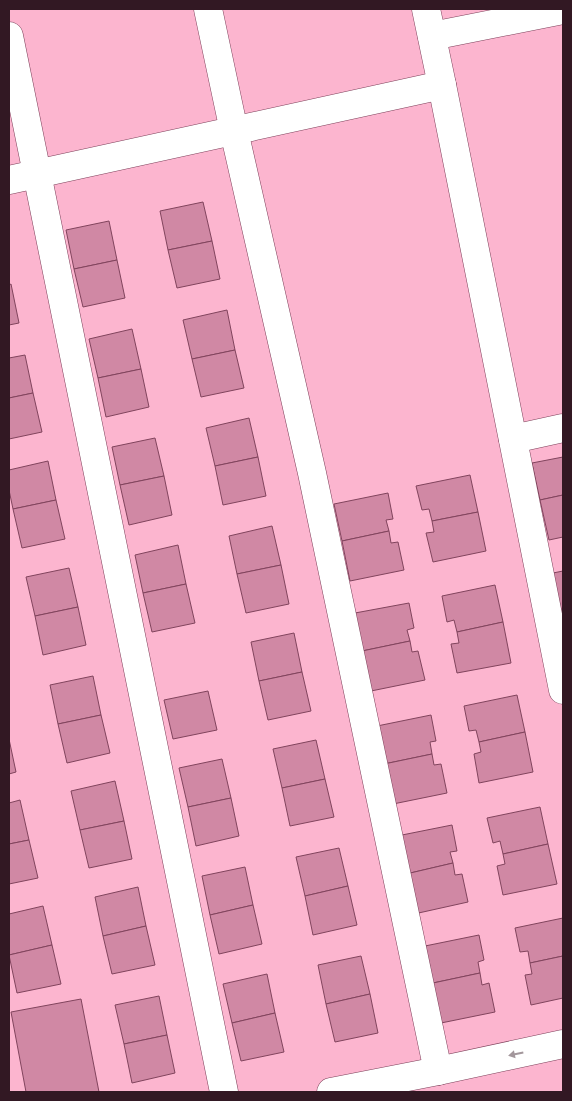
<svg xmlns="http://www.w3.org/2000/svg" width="572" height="1101" viewBox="0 0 572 1101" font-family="'Fira Sans',sans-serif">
	<rect width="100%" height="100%" fill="#fcb5cf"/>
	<g fill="#d088a4" stroke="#81445d">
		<polygon points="203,202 212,241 168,250 160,211"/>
		<polygon points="109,221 117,260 74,269 66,230"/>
		<polygon points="212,241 220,279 177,288 168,250"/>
		<polygon points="117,260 125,298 83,307 74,269"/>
		<polygon points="11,284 19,323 9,325 9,285"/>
		<polygon points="227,310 235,350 192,359 183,320"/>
		<polygon points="132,329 141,369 98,378 89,339"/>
		<polygon points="235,350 244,388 201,397 192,359"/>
		<polygon points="25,355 33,393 9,398 9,358"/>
		<polygon points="141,369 149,407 106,417 98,378"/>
		<polygon points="33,393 42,432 9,439 9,398"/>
		<polygon points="249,418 258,457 215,466 206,428"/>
		<polygon points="155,438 164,476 120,485 112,447"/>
		<polygon points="258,457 266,496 223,505 215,466"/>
		<polygon points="563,457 563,495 540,500 532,463"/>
		<polygon points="48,461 56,500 13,509 9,490 9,470"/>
		<polygon points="470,475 478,512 432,521 429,509 422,510 416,486"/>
		<polygon points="164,476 172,515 129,525 120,485"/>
		<polygon points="388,493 393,519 386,520 389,531 342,541 334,504"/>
		<polygon points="563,495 563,537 549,540 540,500"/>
		<polygon points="56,500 65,539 22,548 13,509"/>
		<polygon points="478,512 486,551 433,562 426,533 434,532 432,521"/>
		<polygon points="272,526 281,565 237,574 229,536"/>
		<polygon points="389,531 391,543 398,542 404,570 350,581 342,541"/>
		<polygon points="178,545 186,584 143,593 135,555"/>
		<polygon points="281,565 289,604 246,613 237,574"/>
		<polygon points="69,568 78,607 35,616 26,577"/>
		<polygon points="563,571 563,610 561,610 553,573"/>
		<polygon points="186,584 195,623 152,632 143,593"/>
		<polygon points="495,585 503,622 457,632 454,620 447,622 442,596"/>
		<polygon points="409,603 414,628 407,630 410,641 362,651 355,613"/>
		<polygon points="78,607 86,645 43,655 35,616"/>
		<polygon points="503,622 511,663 457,673 451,644 459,643 457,632"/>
		<polygon points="294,633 302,672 259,681 251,642"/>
		<polygon points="410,641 412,652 418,651 425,680 371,691 362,651"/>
		<polygon points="302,672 311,711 268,720 259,681"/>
		<polygon points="93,676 101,715 58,724 50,685"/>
		<polygon points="208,691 217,730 173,739 164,700"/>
		<polygon points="517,695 525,732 479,742 476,730 469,731 464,706"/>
		<polygon points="101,715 110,753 67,763 58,724"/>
		<polygon points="431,715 436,741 430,742 432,754 384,764 377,726"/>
		<polygon points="525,732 533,772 479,783 474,754 481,752 479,742"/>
		<polygon points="9,739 16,772 9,774"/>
		<polygon points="316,740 325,779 282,788 273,749"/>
		<polygon points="432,754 434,765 441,764 447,793 393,804 384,764"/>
		<polygon points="222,759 231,798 188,807 179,768"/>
		<polygon points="325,779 334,817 290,826 282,788"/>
		<polygon points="115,781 124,821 80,830 71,791"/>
		<polygon points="231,798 239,836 196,846 188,807"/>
		<polygon points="20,800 29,840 9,844 9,803"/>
		<polygon points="540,807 548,844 503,854 500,841 493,843 487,818"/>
		<polygon points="124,821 132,859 89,868 80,830"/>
		<polygon points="452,825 457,851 450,852 453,863 406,874 397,836"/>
		<polygon points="29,840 38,878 9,884 9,844"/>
		<polygon points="548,844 557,884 503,895 497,866 505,864 503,854"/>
		<polygon points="339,848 348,886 305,896 296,857"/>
		<polygon points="453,863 455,875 462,874 468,902 414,914 406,874"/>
		<polygon points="245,867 253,905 210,915 202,876"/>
		<polygon points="348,886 357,925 313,935 305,896"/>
		<polygon points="138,887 146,926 103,936 95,897"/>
		<polygon points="253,905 262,944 219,954 210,915"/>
		<polygon points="43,906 52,945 9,955 9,914"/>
		<polygon points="563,918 563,956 530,963 528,951 520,952 515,928"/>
		<polygon points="146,926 155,965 112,974 103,936"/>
		<polygon points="479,935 484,960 478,962 480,973 433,983 425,946"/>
		<polygon points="52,945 61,984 17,993 9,955"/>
		<polygon points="361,956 370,994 326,1004 318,965"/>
		<polygon points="563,956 563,998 531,1005 525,975 532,974 530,963"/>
		<polygon points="480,973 482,985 489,983 495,1012 441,1023 433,983"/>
		<polygon points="267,974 275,1013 232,1023 223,984"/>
		<polygon points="370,994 378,1033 335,1042 326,1004"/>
		<polygon points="159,996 167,1035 124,1044 115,1005"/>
		<polygon points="81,999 99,1092 26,1092 11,1012"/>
		<polygon points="275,1013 284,1052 241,1061 232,1023"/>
		<polygon points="167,1035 175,1073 132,1083 124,1044"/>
	</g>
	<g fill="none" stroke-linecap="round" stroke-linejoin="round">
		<defs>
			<g id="minor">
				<polyline points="208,9 234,131 312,473 438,1071"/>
				<polyline points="426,9 442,85 563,690"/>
				<polyline points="9,36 224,1092"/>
				<polyline points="432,36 563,10"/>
				<polyline points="9,180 442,85"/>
				<polyline points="513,439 563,428"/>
				<polyline points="331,1092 438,1071 563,1044"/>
			</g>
		</defs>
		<use href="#minor" stroke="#7d405a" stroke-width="29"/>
		<use href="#minor" stroke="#fff" stroke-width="28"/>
	</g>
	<defs><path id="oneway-solid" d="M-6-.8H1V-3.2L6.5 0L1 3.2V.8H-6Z" transform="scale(1.25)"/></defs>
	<use fill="#a3979c" href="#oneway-solid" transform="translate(516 1054) rotate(168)"/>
	<rect width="572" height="1101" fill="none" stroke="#321823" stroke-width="20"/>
</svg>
